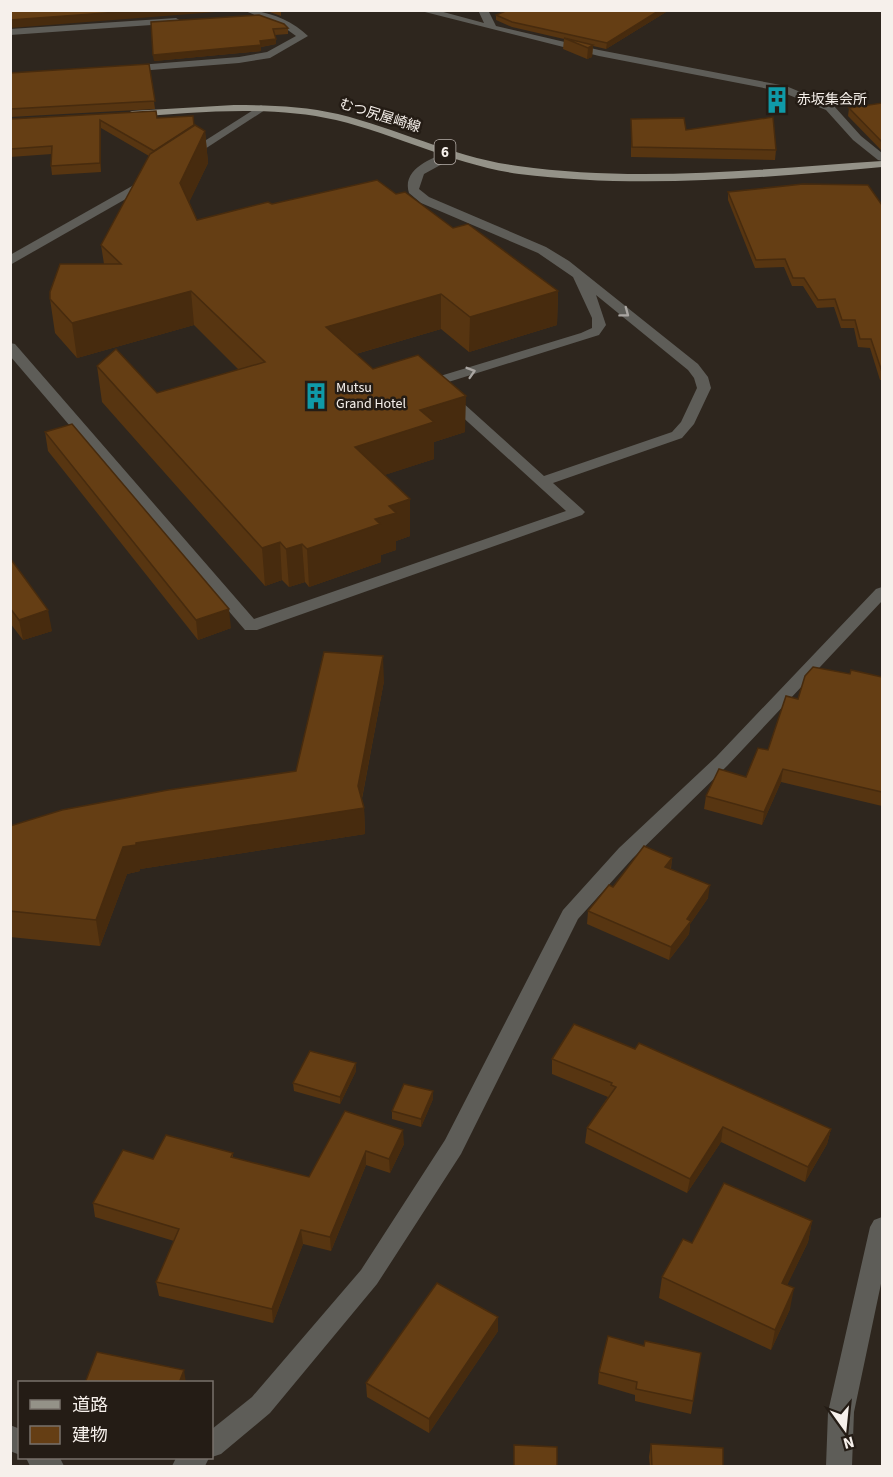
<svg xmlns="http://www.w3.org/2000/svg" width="893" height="1477" viewBox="0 0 893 1477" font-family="'Source Sans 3','Noto Sans JP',sans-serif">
	<rect width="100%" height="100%" fill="#2e261e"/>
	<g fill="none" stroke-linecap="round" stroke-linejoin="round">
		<path fill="#5e5d58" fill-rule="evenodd" d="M451,152L455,153V157L424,174L419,189L429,197L546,247L569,261L698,364L708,377L711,388L694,424L682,438L553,483L582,509L585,512L582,515L257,630H245L10,356V343L15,344L254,619L566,511L425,383L427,380L581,333L592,328V318L573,277L538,253L421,203L409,193C401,169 434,156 451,152ZM596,295L688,370L694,378L697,388L681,422L672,432L544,476L442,384L599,335L606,325Z"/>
		<g fill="#5e5d58" fill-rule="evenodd">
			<path d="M243,10C266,10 292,20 308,36L270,58L239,63L126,72L121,69L126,66L239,57L267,52L296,36L285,28Z"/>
			<polygon points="417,10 436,10 484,23 478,10 488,10 496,26 599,50 786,86 834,106 861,136 882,153 882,161 878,160 853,140 826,110 779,91 599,56"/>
			<polygon points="176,18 181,21 180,23 10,35 10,29"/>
			<polygon points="261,105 266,108 265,110 191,158 187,159 181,156"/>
			<polygon points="148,177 152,178 152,184 10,265 10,255"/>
			<polygon points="882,587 882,601 728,765 633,858 578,919 461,1154 377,1284 270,1413 221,1454 212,1457 212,1429 252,1397 361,1270 445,1140 563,910 619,848 716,757 876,589"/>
			<polygon points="882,1217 882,1279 854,1412 852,1466 826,1466 828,1412 870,1227 874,1220"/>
			<polygon points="10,1425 20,1429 20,1455 10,1451"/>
			<polygon points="26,1458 60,1458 64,1466 30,1466"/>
			<polygon points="176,1458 209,1458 205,1466 172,1466"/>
		</g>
		<path fill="#949288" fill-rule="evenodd" d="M234,105C269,105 304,106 338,114C399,129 455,158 518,166C638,183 762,169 882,161V167C763,178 638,189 519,174C455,165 398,135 336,120C269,105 199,112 132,117L126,114L132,111Z"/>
	</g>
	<g fill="#573511">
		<polygon points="264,10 281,10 281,16"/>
		<polygon points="666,12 606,49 593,46 592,57 587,59 563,49 564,39 512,27 496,20 496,15"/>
		<polygon points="151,22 288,28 288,34 275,35 276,44 261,47 261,51 154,61"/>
		<polygon points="149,64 155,109 10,117 10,73"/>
		<polygon points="882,103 882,151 848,116 849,108"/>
		<polygon points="157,118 194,125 205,131 208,163 189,202 197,220 272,204 396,194 558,291 557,325 469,352 441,329 356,354 373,369 465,432 434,442 434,459 384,475 410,536 396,541 396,550 381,555 381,562 309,587 305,582 289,587 282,580 265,586 102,402 97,366 157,393 239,370 194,325 77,358 55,333 50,299 104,264 101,245 149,156 101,128 101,172 52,175 51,166 52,154 10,157 10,119"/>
		<polygon points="631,119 776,150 775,160 631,157"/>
		<polygon points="728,192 882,205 882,380 880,380 870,348 858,347 854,328 841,328 834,307 817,308 803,286 792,286 784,267 755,268 728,200"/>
		<polygon points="45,432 231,628 198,640 48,451"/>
		<polygon points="10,558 52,631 23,640 10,623"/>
		<polygon points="850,674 882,677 882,674 882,806 781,782 762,825 704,809 706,796 746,777 768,750 798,699"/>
		<polygon points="384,681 362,799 364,808 365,834 140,869 140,871 127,874 100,946 10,937 10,826 296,771"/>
		<polygon points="672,858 671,869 708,898 690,924 689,934 669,960 587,924 588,911 613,887"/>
		<polygon points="552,1059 831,1129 827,1144 805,1182 721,1142 687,1193 585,1143 587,1128 608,1097 552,1074"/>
		<polygon points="356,1071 340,1104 294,1091 293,1083"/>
		<polygon points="433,1091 433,1099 421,1127 392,1119 392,1111"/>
		<polygon points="345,1111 404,1144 390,1173 366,1165 331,1251 303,1244 273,1323 159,1296 156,1282 174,1241 95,1217 93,1203 153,1159 233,1153 233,1158 309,1177"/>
		<polygon points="812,1221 808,1242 787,1285 790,1309 771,1350 659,1298 662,1277 692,1243"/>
		<polygon points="498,1317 498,1331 429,1433 367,1397 366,1383"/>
		<polygon points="644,1346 701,1353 691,1414 635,1401 635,1395 598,1384 599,1372"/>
		<polygon points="651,1444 723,1467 650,1467 649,1457"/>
	</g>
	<g fill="#472b0e">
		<polygon points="146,10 242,10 10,28 10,20"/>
		<polygon points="660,10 666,10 666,12 606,49 607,43"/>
		<polygon points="276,39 276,44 261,47 261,51 154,61 153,55"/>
		<polygon points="593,45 592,57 587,59 588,48"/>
		<polygon points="100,120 101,128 101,172 100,163"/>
		<polygon points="205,131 208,163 183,215 180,183"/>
		<polygon points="191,291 194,325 77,358 72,323"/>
		<polygon points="558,291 557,325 469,352 470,317"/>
		<polygon points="441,294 441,329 328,362 326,327"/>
		<polygon points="466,396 465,432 434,442 434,459 357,484 355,447 420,410"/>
		<polygon points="410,499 410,536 396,541 396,550 381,555 381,562 309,587 307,549 375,519 389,506"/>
		<polygon points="280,542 282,580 265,586 262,548"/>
		<polygon points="302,544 305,582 289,587 286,549"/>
		<polygon points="229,609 231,628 198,640 196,620"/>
		<polygon points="48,610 52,631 23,640 19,620"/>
		<polygon points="383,656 384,681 360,808 364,808 365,834 140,869 140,871 127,874 100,946 96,920 123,847 136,843 358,786"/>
		<polygon points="783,769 781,782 762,825 764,812"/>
		<polygon points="672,858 670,871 665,867"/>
		<polygon points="710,885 708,898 690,924 689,934 669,960 671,947 687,919"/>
		<polygon points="356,1063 356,1071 340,1104 340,1097"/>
		<polygon points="433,1091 433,1099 421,1127 421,1119"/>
		<polygon points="723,1127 721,1142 687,1193 690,1179"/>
		<polygon points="831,1129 827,1144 805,1182 808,1167"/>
		<polygon points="403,1130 404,1144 390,1173 389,1159"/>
		<polygon points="366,1151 366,1165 331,1251 330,1237"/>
		<polygon points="812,1221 808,1242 778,1304 782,1283"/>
		<polygon points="301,1230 303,1244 273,1323 272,1309"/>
		<polygon points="794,1288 790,1309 771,1350 775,1330"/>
		<polygon points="498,1317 498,1331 429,1433 429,1419"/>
		<polygon points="184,1370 186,1383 179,1383"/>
	</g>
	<g fill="#653e14" stroke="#472b0e" stroke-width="1.5">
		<polygon points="10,10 146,10 10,20"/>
		<polygon points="508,10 660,10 607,43 512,22 496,15"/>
		<polygon points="259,15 284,24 288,28 273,29 276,39 260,41 261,45 153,55 151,22"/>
		<polygon points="564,38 593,45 588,48"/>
		<polygon points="149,64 155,101 10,109 10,73"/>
		<polygon points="882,103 882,142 849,108"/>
		<polygon points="156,111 157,118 193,116 194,125 154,151 100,120 100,163 51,166 52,146 10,149 10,119"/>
		<polygon points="773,117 776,150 632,147 631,119 684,118 686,130"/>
		<polygon points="195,125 205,131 180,183 197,220 268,202 272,204 377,180 396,194 405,192 453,228 468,224 558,291 470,317 441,294 326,327 373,369 418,355 466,396 420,410 434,422 355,447 410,499 389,506 396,513 375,519 380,524 307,549 302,544 286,549 280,542 262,548 97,366 116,349 157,393 265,362 191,291 72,323 50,299 50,292 60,264 121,264 101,245 150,154"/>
		<polygon points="803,184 868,185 882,205 882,372 871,339 860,339 855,320 842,320 835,299 818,300 804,278 793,278 785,259 756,260 728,192"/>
		<polygon points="72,424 229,609 196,620 45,432"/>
		<polygon points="10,558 48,610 19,620 10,608"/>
		<polygon points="324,652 383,656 358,786 364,808 136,843 136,845 123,847 96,920 10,911 10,826 62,810 168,790 296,771"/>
		<polygon points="813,667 850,674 851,670 882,677 882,674 882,792 783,769 764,812 706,796 719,769 746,777 758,748 768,750 786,696 798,699 805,676"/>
		<polygon points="644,846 672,858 665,867 710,885 687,919 691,921 671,947 588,911 609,885 613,887"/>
		<polygon points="574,1024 635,1049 639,1043 831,1129 808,1167 723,1127 690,1179 587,1128 616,1087 611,1085 612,1083 552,1059"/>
		<polygon points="310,1051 356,1063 340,1097 293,1083"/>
		<polygon points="404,1084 433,1091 421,1119 392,1111"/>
		<polygon points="345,1111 403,1130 389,1159 366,1151 330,1237 301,1230 272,1309 156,1282 179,1229 93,1203 123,1150 153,1159 166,1135 233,1153 231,1157 309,1177"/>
		<polygon points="724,1183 812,1221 782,1283 794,1288 775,1330 662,1277 683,1239 692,1243"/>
		<polygon points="437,1283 498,1317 429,1419 366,1383"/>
		<polygon points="608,1336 644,1346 645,1341 701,1353 693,1401 636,1389 637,1382 599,1372"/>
		<polygon points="97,1352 184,1370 179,1383 85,1383"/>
		<polygon points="651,1444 723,1448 723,1467 652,1467"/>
		<polygon points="514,1445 557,1447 557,1467 514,1467"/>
	</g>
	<defs><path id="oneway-chevron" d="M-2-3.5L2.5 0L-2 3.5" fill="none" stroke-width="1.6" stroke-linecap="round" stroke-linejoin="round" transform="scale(1.5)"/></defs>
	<g stroke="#aaa6a2">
		<use href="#oneway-chevron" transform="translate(625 313) rotate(37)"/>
		<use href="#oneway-chevron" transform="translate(471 372) rotate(-17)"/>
	</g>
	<defs>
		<symbol id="building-bare" viewBox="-9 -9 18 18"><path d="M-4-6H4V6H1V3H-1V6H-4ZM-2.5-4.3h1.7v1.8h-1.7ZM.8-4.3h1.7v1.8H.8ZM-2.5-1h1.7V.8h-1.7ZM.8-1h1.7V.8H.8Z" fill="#0f9aa8" stroke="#241c15" stroke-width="2.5" paint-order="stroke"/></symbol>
	</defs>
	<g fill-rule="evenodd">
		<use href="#building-bare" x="758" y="81" width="38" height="38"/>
		<use href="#building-bare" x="297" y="377" width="38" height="38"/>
	</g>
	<g text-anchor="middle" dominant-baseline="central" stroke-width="5" stroke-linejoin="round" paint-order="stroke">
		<g font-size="14" fill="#f6f0eb" stroke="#241c15" text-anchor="start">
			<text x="797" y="100">赤坂集会所</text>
			<text x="336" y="388">Mutsu<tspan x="336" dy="16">Grand Hotel</tspan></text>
		</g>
		<g font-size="14" fill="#f6f0eb" stroke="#241c15">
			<text transform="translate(380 116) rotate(17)">むつ尻屋崎線</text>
		</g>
		<rect fill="#241c15" stroke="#b7b0ab" stroke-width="1.5" x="434.5" y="140" width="21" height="24" rx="4.5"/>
		<g font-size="15" font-weight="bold" fill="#f6f0eb">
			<text x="445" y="152">6</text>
		</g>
	</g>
	<rect width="893" height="1477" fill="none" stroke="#f6f0eb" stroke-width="24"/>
	<rect x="18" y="1381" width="195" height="78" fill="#241c15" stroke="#78716b" stroke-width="1.5"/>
	<rect x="30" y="1400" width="30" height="9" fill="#949288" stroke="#78716b" stroke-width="1.5"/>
	<text x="72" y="1411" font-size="18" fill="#f6f0eb">道路</text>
	<rect x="30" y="1426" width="30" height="18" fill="#653e14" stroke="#78716b" stroke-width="1.5"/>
	<text x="72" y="1441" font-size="18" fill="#f6f0eb">建物</text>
	<g transform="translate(845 1429) rotate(165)" stroke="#241c15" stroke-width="4.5" paint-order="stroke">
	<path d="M0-4.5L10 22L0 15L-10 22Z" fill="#f6f0eb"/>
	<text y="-9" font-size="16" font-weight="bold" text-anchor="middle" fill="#f6f0eb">N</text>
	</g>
</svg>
